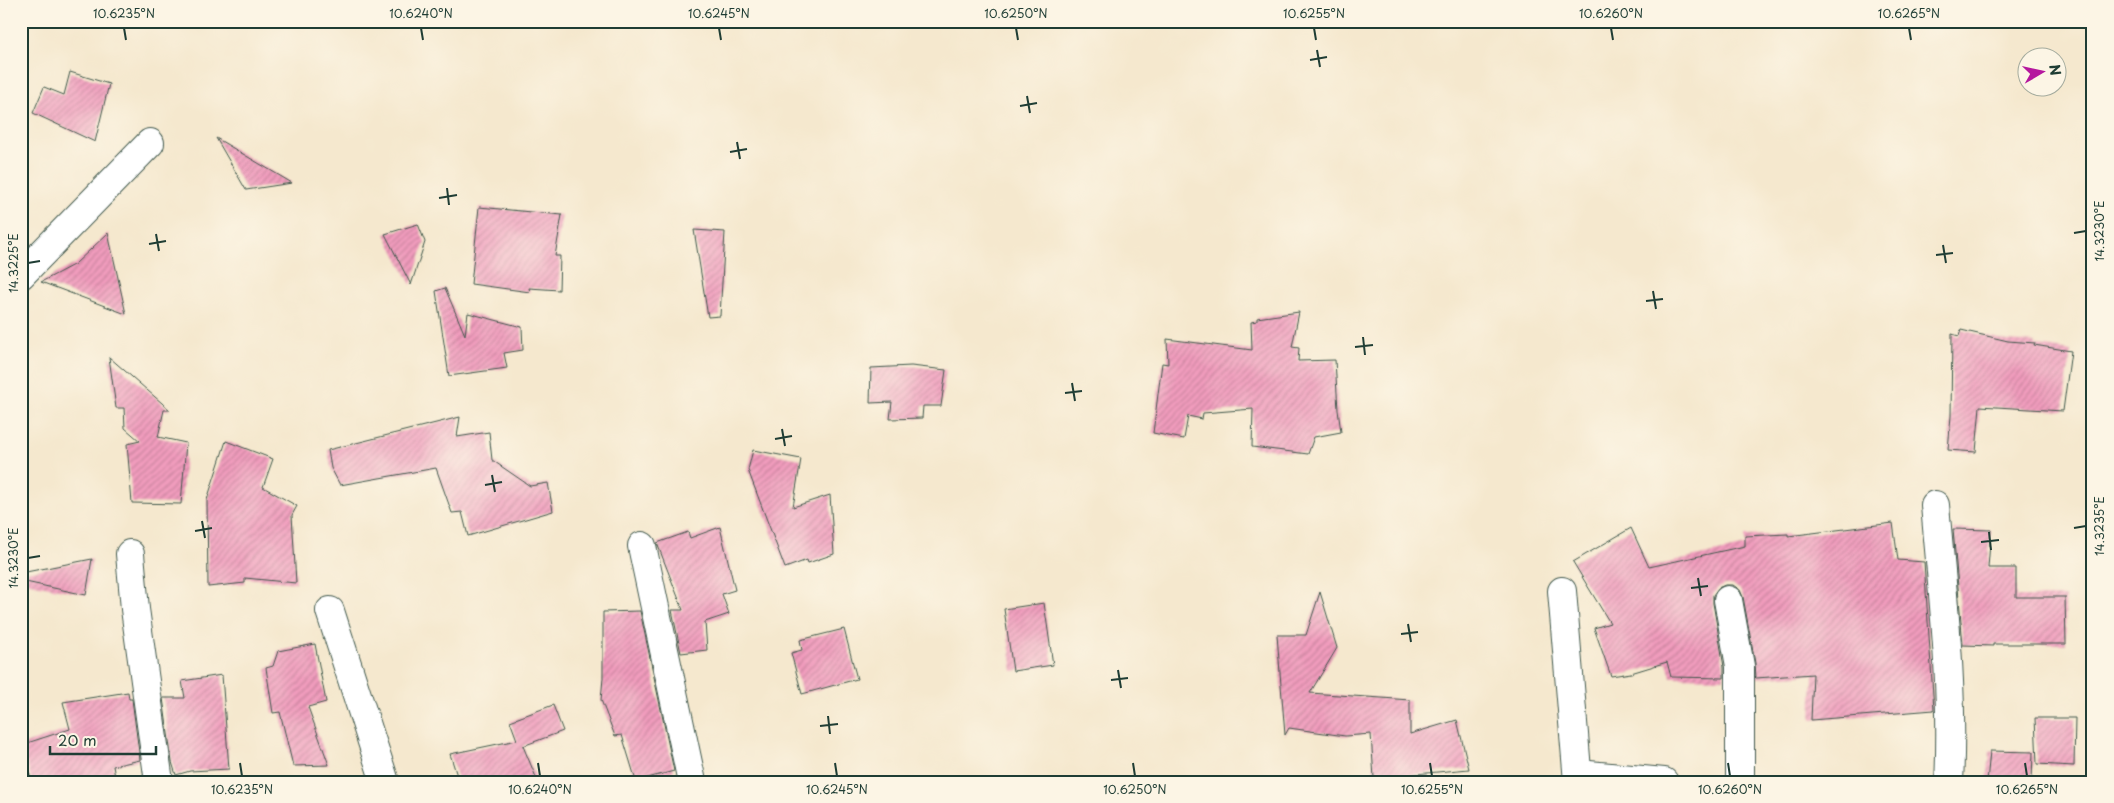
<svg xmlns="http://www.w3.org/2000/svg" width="2114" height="803" viewBox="0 0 2114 803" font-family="'Playpen Sans',sans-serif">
	<defs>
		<pattern id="building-hatch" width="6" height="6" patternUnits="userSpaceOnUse" patternTransform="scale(1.25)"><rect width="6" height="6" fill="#f19cbd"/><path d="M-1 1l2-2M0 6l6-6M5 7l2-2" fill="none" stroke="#c3809a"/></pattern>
	</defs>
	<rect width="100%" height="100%" fill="#fcf5e5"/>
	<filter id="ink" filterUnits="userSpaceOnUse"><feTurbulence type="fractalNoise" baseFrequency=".02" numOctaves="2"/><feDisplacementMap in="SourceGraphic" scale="10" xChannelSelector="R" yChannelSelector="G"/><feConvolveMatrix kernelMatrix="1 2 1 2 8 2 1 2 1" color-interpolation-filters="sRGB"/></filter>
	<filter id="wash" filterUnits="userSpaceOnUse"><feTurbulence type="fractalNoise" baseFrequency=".0096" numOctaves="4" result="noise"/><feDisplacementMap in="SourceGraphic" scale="20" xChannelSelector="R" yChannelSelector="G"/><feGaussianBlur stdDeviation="1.12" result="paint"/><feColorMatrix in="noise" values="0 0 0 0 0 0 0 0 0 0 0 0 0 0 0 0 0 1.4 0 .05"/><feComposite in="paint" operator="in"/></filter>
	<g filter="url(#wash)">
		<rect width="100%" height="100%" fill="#f5e8ce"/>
		<g id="blocks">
			<g fill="url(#building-hatch)">
				<polygon points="70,72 109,84 95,142 33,113 44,87 64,95"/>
				<polygon points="216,138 292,183 246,190"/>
				<polygon points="479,207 562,215 555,256 560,256 559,290 529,288 530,292 471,284"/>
				<polygon points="418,224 425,242 411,285 385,234"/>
				<polygon points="694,230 725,232 720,316 708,317"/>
				<polygon points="108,233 126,314 41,282 75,264"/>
				<polygon points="445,288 465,335 468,313 522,327 523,350 504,353 507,368 449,376 436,291"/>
				<polygon points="1299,312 1292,347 1299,348 1298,361 1335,360 1338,410 1341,432 1314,437 1308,454 1252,447 1253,409 1203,413 1202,419 1188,416 1184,439 1153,433 1162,363 1168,364 1167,339 1252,350 1251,322 1257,321 1257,318"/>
				<polygon points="1961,330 2008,341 2035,343 2034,345 2071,351 2063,411 1980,406 1976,452 1948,450 1951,416 1952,334 1959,336"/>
				<polygon points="109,357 170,410 164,410 158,437 186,443 181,504 132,503 127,444 140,441 125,428 124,408 116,408"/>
				<polygon points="911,366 946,370 941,406 923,406 922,418 890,419 892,402 870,403 871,368"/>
				<polygon points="460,417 457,437 489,432 492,460 530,486 548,483 553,511 468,536 462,512 452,513 436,468 340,485 331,468 328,450"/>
				<polygon points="226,441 273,459 263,487 297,506 292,515 296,583 245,578 245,583 208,587 207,500"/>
				<polygon points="753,450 801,459 793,507 830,495 834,554 808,563 807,560 785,568 748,470"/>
				<polygon points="1893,523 1898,560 1924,562 1934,710 1811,720 1813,674 1756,678 1755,663 1743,597 1740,590 1733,585 1725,585 1718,588 1713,595 1713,603 1724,667 1724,678 1671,677 1667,662 1631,673 1611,676 1594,628 1610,623 1573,562 1631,528 1649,567 1745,546 1745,536 1788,534 1788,536"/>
				<polygon points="720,527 735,590 722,594 729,614 705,622 707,650 681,653 672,610 683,610 657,543 688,532 690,538"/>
				<polygon points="1953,529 1991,530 1988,568 2016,568 2016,597 2065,597 2066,644 1993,644 1993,646 1963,645"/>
				<polygon points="92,559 86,595 21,581 21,573"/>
				<polygon points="1320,592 1337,648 1310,693 1410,700 1410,734 1457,720 1469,769 1374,778 1371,734 1345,736 1289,728 1285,735 1277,635 1306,635"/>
				<polygon points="1044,603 1053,665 1013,671 1004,609"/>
				<polygon points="640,611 674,771 636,781 622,735 615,736 601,700 603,678 603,612"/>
				<polygon points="844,629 857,679 802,694 791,653 802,650 800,640"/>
				<polygon points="315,644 326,702 308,707 329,765 293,766 280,712 273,713 266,668 273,666 278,651"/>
				<polygon points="222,675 229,769 190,771 176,775 172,762 163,698 185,698 182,681"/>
				<polygon points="128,692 129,699 132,699 140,760 113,766 116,782 32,782 21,745 70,729 63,702"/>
				<polygon points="553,705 563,731 523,746 538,782 459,782 450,754 517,740 510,721"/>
				<polygon points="2035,718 2075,718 2074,766 2037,764"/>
				<polygon points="1990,751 2033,752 2032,782 1987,782"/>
			</g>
		</g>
	</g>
	<g filter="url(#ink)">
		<use href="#blocks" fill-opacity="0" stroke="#3f574b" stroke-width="1"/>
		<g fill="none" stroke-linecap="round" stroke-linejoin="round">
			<defs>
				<g id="minor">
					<polyline points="21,275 150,143"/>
					<path d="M1935,505C1943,597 1954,690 1949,782"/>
					<polyline points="642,546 692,782"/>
					<polyline points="130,554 135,609 159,782"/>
					<polyline points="1562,591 1578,782"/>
					<polyline points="1728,600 1740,666 1740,782"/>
					<polyline points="330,611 385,782"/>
					<polyline points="1578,774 1664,782"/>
				</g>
			</defs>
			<use href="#minor" stroke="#3f574b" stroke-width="30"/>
			<use href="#minor" stroke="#fff" stroke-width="28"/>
		</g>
	</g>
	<path fill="none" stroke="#1f3d34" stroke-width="2" d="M124,28L126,40M421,28L423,40M719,28L721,40M1016,28L1018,40M1314,28L1316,40M1611,28L1613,40M1909,28L1911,40M1317,50L1320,67M1310,60L1327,57M1027,96L1030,113M1020,106L1037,103M737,142L740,159M730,152L747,149M447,188L449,205M439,198L457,195M2074,233L2086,231M156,234L159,251M149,244L166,241M1943,245L1946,263M1936,255L1953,253M28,263L40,261M1653,291L1656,309M1646,301L1663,299M1363,337L1365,355M1355,347L1373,345M1072,383L1075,401M1065,393L1082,391M782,429L785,446M775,439L792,436M492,475L495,492M485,485L502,482M202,521L205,538M2074,528L2086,526M195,531L212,528M1989,532L1991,550M1981,542L1999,540M28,558L40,556M1698,578L1701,596M1691,588L1708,586M1408,624L1411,642M1401,634L1418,632M1118,670L1121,688M1111,680L1128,678M828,716L830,734M820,726L838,724M240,763L242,776M538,763L540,776M835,763L837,776M1133,763L1135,776M1430,763L1432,776M1728,763L1730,776M2025,763L2027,776"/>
	<rect width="2114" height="803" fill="none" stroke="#fcf5e5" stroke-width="55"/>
	<g transform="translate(2042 72) rotate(81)"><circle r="24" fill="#fcf5e5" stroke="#a4ab9e"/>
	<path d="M0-4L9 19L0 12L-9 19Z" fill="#b5179e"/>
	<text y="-8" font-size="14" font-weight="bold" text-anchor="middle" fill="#1f3d34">N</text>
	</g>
	<path d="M50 746v8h106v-8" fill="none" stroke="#1f3d34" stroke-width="2.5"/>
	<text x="58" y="746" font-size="15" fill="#1f3d34" stroke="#fcf5e5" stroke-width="4" paint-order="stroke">20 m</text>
	<rect x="28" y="28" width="2058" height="748" fill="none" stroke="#1f3d34" stroke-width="2"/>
	<g font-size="12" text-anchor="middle" fill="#1f3d34">
		<text x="124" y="18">10.6235°N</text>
		<text x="421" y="18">10.6240°N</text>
		<text x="719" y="18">10.6245°N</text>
		<text x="1016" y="18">10.6250°N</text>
		<text x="1314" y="18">10.6255°N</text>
		<text x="1611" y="18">10.6260°N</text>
		<text x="1909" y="18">10.6265°N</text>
		<text transform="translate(2100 231) rotate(-90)" y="4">14.3230°E</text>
		<text transform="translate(14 263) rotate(-90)" y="4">14.3225°E</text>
		<text transform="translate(2100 526) rotate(-90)" y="4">14.3235°E</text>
		<text transform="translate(14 558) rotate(-90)" y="4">14.3230°E</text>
		<text x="242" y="794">10.6235°N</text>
		<text x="540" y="794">10.6240°N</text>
		<text x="837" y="794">10.6245°N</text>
		<text x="1135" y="794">10.6250°N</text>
		<text x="1432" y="794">10.6255°N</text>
		<text x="1730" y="794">10.6260°N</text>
		<text x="2027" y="794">10.6265°N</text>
	</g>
</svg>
